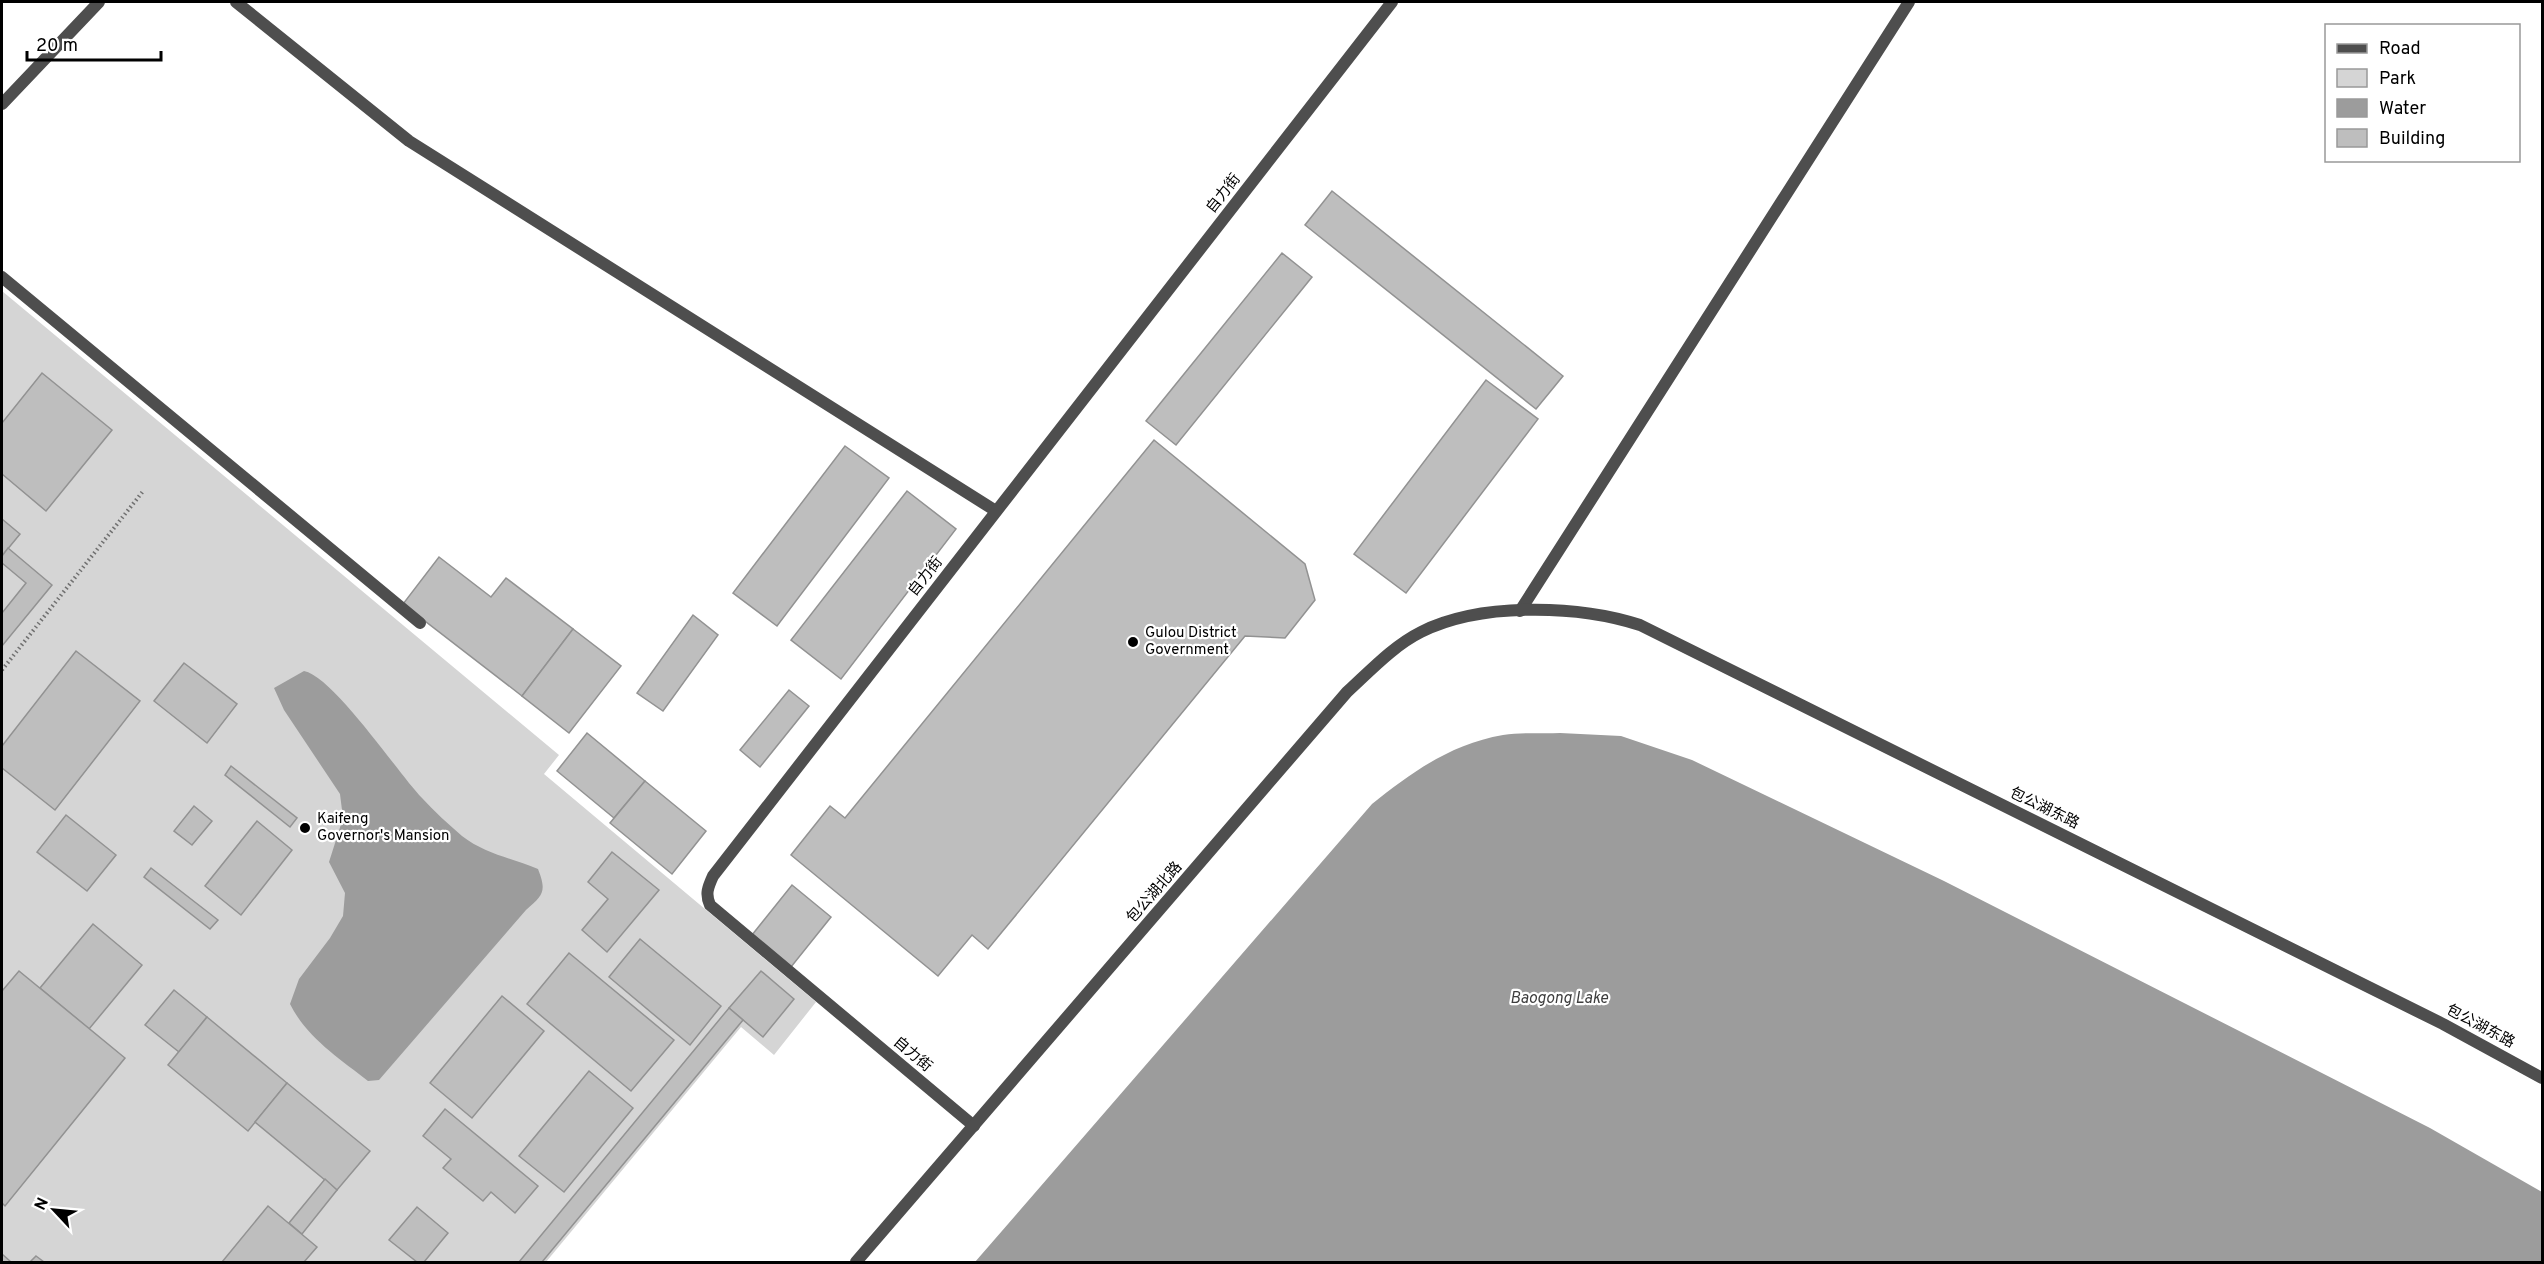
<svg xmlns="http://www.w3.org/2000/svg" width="2544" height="1264" viewBox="0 0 2544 1264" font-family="Overpass,'Noto Sans SC',sans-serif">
	<rect width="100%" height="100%" fill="#fff"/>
	<polygon fill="#d5d5d5" points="2,291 559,755 544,774 816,1002 774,1055 741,1027 546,1262 2,1262"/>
	<g fill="#9c9c9c">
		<path d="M304,671C334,677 397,772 422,798C434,811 448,824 462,836C485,854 512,858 538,869C547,892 543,895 526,910L379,1080L368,1081C339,1058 307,1038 290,1004L299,979L330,938L343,916L345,893L329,862L343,818L340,794L284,710L274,688Z"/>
		<path d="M1560,733L1621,736L1692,760L1944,881L2430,1128L2542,1192V1262H975L1372,804C1412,772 1451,744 1503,735C1521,732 1541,734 1560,733Z"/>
	</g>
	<g fill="#bebebe" stroke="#929292" stroke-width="1.5">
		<polygon points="1332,191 1563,376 1536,409 1305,225"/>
		<polygon points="1282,253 1312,277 1176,445 1146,421"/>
		<polygon points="42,373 112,430 46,511 2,474 2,423"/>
		<polygon points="1486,380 1538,419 1406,593 1354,554"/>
		<polygon points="1154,440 1305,564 1315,600 1285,638 1245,636 988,949 972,935 938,976 791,855 830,806 845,818"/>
		<polygon points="845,446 889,478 777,626 733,593"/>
		<polygon points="907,491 956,529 841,679 791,640"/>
		<polygon points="2,519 20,534 2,556"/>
		<polygon points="8,548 52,585 2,646 2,613 26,583 2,563 2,556"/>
		<polygon points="439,557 491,597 506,578 573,629 522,696 403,604"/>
		<polygon points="693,615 718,635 663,711 637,693"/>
		<polygon points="573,629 621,666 569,733 522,696"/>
		<polygon points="76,651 140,701 55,810 2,768 2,746"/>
		<polygon points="184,663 237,704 207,743 154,701"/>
		<polygon points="789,690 809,706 760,767 740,750"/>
		<polygon points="587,733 645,781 614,818 557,771"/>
		<polygon points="231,766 297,818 290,827 225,775"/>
		<polygon points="645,781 706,831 672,874 610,823"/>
		<polygon points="194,806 212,821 192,845 174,831"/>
		<polygon points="66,815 116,855 87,891 37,852"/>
		<polygon points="257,821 292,850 241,915 205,886"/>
		<polygon points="612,852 659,890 607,952 582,930 608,899 588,882"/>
		<polygon points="151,868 218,920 210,929 144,877"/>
		<polygon points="792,885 831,917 791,967 752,935"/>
		<polygon points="93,924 142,965 89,1029 40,988"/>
		<polygon points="640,939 721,1006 690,1045 609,977"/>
		<polygon points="569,953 674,1040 631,1091 527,1004"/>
		<polygon points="19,971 125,1058 5,1206 2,1203 2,991"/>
		<polygon points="761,971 794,999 763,1037 729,1008"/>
		<polygon points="174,990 207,1017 179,1052 145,1025"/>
		<polygon points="502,996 544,1031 472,1118 430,1083"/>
		<polygon points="729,1008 743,1020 542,1262 519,1262"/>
		<polygon points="207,1017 287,1083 248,1131 168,1065"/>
		<polygon points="589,1071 633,1108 564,1192 519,1156"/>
		<polygon points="287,1083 370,1151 337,1190 255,1122"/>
		<polygon points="445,1109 538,1186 515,1213 491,1192 483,1201 443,1168 451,1159 423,1136"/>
		<polygon points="325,1179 337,1190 302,1234 289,1223"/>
		<polygon points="268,1206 317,1247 304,1262 222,1262"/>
		<polygon points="417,1207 448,1233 424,1262 417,1262 389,1240"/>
		<polygon points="2,1254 11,1262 2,1262"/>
		<polygon points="36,1256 44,1262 30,1262"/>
	</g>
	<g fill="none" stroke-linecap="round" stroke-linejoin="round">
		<polyline stroke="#707070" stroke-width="4" stroke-dasharray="1.5 3" stroke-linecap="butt" points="2,670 144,490"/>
		<polyline stroke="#4e4e4e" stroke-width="12" points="2,277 420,623"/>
		<g stroke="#4e4e4e" stroke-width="12">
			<polyline points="236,2 409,141 996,511"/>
			<polyline points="2,104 99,2"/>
			<polyline points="1520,611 1909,2"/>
			<path d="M974,1126L710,905C705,894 708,887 713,876L1392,2"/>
			<path d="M856,1262L1347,692C1370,671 1393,646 1421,632C1481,602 1578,605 1640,625L2443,1024L2542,1078"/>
		</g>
	</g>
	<g fill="#000" stroke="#fff" stroke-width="2">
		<circle cx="1133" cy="642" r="6"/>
		<circle cx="305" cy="828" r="6"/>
	</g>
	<g text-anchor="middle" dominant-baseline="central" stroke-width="4.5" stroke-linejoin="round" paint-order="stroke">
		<g font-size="15" fill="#000" stroke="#fff">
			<text transform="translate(1224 194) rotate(-52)">自力街</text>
			<text transform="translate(926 577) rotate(-52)">自力街</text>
			<text transform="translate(2044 809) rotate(26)">包公湖东路</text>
			<text transform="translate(1155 893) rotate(-49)">包公湖北路</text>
			<text transform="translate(2480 1027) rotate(28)">包公湖东路</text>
			<text transform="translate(912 1055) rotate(40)">自力街</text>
		</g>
		<g font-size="15" fill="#000" stroke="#fff" text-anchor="start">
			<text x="1145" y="633">Gulou District<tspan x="1145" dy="17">Government</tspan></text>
			<text x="317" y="819">Kaifeng<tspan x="317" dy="17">Governor's Mansion</tspan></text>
		</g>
		<g font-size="16" font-style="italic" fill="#3d3d3d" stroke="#fff">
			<text x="1559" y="999">Baogong Lake</text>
		</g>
	</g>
	<rect width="2544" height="1264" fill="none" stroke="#000000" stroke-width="6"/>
	<rect x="2325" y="24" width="195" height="138" fill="#ffffff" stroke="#999999" stroke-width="1.5"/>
	<rect x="2337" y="44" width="30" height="9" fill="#4e4e4e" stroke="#999999" stroke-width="1.5"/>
	<text x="2379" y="54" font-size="18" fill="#000000">Road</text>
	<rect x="2337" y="69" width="30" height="18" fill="#d5d5d5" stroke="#999999" stroke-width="1.5"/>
	<text x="2379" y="84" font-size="18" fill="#000000">Park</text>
	<rect x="2337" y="99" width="30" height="18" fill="#9c9c9c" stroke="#999999" stroke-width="1.5"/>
	<text x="2379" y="114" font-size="18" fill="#000000">Water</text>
	<rect x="2337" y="129" width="30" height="18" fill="#bebebe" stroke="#999999" stroke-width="1.5"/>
	<text x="2379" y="144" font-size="18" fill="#000000">Building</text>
	<g transform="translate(54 1210) rotate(296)" stroke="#ffffff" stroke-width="4.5" paint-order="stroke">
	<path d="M0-4.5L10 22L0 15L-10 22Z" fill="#000000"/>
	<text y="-9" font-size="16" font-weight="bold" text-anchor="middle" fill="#000000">N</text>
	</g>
	<path d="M27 51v9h134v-9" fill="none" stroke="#000000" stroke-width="3"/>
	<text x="36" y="51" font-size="18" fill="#000000" stroke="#ffffff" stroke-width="4.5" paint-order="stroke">20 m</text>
</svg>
